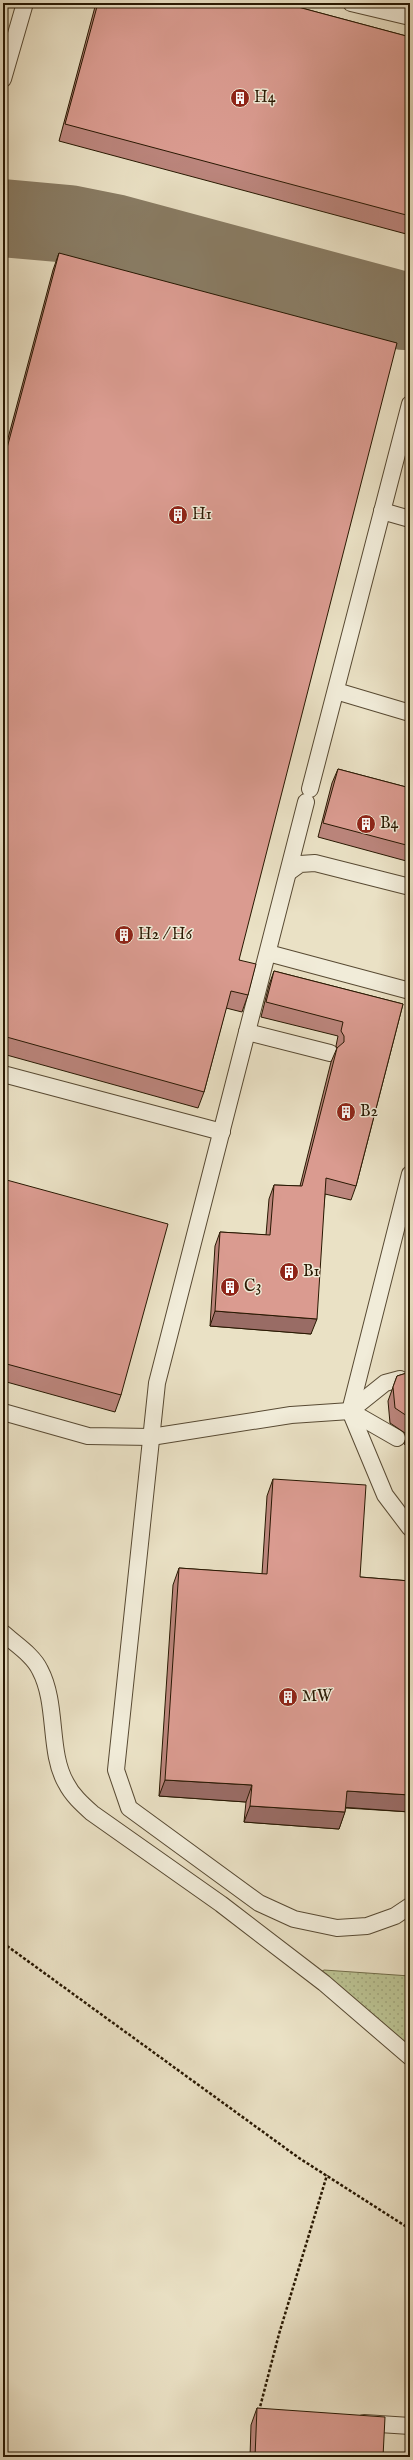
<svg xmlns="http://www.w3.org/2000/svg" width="413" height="2460" viewBox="0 0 413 2460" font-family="'IM FELL English',serif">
	<defs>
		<pattern id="grass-dots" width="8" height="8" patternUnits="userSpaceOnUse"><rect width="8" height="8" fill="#bbc292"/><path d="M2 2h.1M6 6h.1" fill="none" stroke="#a1a67c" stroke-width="1.8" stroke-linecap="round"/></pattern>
	</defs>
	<rect width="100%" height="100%" fill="#eae1c5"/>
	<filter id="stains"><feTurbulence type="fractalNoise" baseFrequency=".005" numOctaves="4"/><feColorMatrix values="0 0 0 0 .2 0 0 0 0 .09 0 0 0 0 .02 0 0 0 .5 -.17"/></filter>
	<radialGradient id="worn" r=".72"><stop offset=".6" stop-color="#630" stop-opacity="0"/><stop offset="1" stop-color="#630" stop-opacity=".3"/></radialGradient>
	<polygon fill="url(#grass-dots)" stroke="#726d4a" points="324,1970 410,1976 410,2049 319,1973"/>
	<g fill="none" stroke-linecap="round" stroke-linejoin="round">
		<polyline stroke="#897c64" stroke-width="78" points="3,218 69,224 114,233 404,311"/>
		<defs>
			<g id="lane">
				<polyline points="351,3 410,17"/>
				<polyline points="3,79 25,3"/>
				<polyline points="382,511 410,519"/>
				<polyline points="336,691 410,713"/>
				<polyline points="310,789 410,404"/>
				<polyline points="306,802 157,1383 116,1770 129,1808 259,1903 294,1919 337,1928 367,1926 395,1916 410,1906"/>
				<polyline points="289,872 300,864 315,863 410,887"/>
				<polyline points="268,953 410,991"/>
				<polyline points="247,1032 330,1053"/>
				<polyline points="3,1074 222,1132"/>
				<polyline points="410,1174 350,1411 385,1495 410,1528"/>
				<polyline points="350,1411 385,1383 400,1379"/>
				<polyline points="3,1412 88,1436 151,1437 291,1415 350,1411 397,1438"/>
				<path d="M3,1633C15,1644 33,1655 40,1670C58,1704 48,1752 66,1783C72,1795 82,1804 92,1813L221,1904L324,1983L410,2057"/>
				<polyline points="364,2423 410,2426"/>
			</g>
		</defs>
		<use href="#lane" stroke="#584a33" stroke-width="18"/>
		<g stroke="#281802" stroke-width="2.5" stroke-dasharray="3 2" stroke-linecap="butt">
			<polyline points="3,1943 299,2158 410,2229"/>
			<polyline points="259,2411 279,2334 327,2175"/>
		</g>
		<use href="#lane" stroke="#f1ecd9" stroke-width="16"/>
	</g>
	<g fill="#bb857c" stroke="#281802">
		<polygon points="96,3 283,3 410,37 410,235 59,141"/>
		<polygon points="59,253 248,995 242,1012 226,1008 204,1092 198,1108 3,1054 3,457 53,270"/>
		<polygon points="338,769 410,788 410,862 318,837 332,783"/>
		<polygon points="274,971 403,1004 356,1186 351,1200 325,1194 311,1334 210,1326 215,1246 220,1232 266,1235 269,1199 274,1185 300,1186 331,1062 337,1048 336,1046 338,1036 261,1017 269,985"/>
		<polygon points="3,1179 121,1395 115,1412 3,1381"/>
		<polygon points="410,1365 410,1448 404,1444 406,1438 405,1433 390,1423 388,1401 397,1376 407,1373"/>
		<polygon points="273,1479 360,1577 410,1581 410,1812 346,1808 339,1829 244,1822 246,1802 159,1796 173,1585 179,1568 262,1574 267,1496"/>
		<polygon points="257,2408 383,2457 250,2457 251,2425"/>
	</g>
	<g fill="#996c65" stroke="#281802">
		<polygon points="215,1311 317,1319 311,1334 210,1326"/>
		<polygon points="165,1780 252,1785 246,1802 159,1796"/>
		<polygon points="347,1791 410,1795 410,1812 341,1807"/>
		<polygon points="250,1806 345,1812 339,1829 244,1822"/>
	</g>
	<g fill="#da9b90" stroke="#281802">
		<polygon points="98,3 283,3 410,37 410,216 65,124"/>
		<polygon points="59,253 397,343 239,960 256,964 248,995 231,991 204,1092 3,1036 3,463"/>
		<polygon points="338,769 410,788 410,846 323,823"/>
		<polygon points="274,971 403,1004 356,1186 326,1178 317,1319 215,1311 220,1232 270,1235 274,1185 302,1186 337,1048 344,1042 344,1036 341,1031 343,1022 266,1002"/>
		<polygon points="3,1179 168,1224 121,1395 3,1363"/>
		<polygon points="410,1372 410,1418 395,1408 393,1387 397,1376"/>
		<polygon points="273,1479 366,1485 360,1577 410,1581 410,1795 347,1791 345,1812 250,1806 252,1785 165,1780 179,1568 267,1574"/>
		<polygon points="257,2408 385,2417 383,2457 255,2457"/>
	</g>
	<defs>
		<symbol id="building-disc" viewBox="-11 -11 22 22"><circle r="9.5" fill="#8f2418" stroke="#f1ecd9"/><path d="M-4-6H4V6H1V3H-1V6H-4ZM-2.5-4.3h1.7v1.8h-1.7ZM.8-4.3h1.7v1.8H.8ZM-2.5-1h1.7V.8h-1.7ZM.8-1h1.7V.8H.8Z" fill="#fff"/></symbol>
	</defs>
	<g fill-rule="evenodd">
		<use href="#building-disc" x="229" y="87" width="22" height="22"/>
		<use href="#building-disc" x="167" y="504" width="22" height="22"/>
		<use href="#building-disc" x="355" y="813" width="22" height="22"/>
		<use href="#building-disc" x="113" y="924" width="22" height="22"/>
		<use href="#building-disc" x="335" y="1101" width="22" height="22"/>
		<use href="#building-disc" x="278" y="1261" width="22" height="22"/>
		<use href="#building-disc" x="219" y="1276" width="22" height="22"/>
		<use href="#building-disc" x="277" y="1686" width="22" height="22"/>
	</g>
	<g text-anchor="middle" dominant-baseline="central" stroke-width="3" stroke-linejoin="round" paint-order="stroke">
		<g font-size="16" fill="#281802" stroke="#f1ecd9" text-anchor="start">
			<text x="254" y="98">H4</text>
			<text x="192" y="515">H1</text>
			<text x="380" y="824">B4</text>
			<text x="138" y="935">H2 / H6</text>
			<text x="360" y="1112">B2</text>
			<text x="303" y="1272">B1</text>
			<text x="244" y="1287">C3</text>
			<text x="302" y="1697">MW</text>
		</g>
	</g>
	<rect width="413" height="2460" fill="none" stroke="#eae1c5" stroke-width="16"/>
	<rect x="4" y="4" width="405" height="2452" fill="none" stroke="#281802" stroke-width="2"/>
	<rect x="8" y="8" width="397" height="2444" fill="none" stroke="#281802"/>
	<rect width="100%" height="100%" filter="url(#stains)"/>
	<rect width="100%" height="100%" fill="url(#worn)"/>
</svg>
